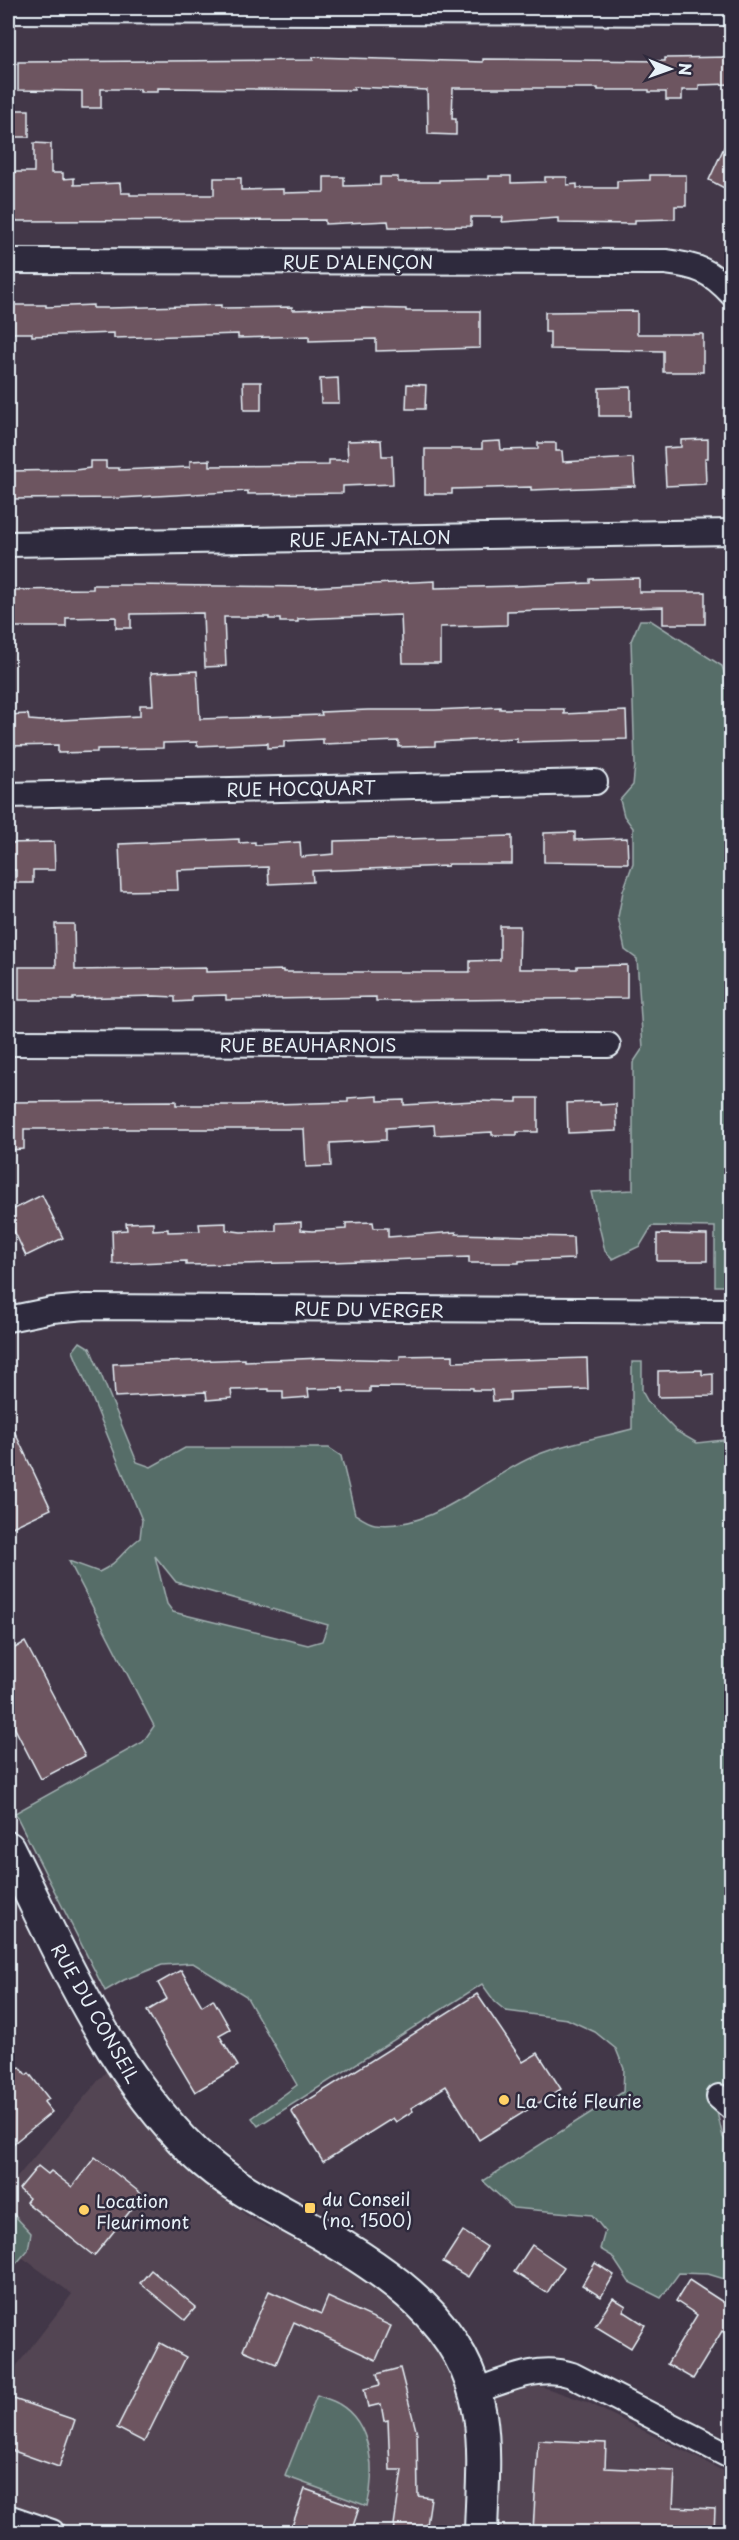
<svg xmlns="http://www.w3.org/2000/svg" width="739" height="2540" viewBox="0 0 739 2540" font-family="'Playpen Sans',sans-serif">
	<rect width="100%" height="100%" fill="#423748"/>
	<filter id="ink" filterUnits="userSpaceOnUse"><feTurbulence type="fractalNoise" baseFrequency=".0167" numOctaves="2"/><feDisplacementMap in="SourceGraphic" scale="12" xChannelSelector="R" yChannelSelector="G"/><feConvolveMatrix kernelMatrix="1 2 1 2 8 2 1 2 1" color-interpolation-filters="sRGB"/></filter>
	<g filter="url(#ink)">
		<polygon fill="#524452" points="108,2069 185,2164 211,2187 250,2218 272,2229 322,2248 416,2314 448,2362 461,2403 524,2387 540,2386 587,2402 731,2475 731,2532 8,2532 8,2377 72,2294 8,2247 8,2188"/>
		<g fill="#576d68" stroke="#a0afb0" stroke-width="1.5" fill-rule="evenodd">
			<polygon points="640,620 650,620 722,666 731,693 731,1286 715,1286 715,1227 652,1226 640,1246 613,1259 605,1251 591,1192 633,1190 633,1063 643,1048 637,959 625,950 618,917 623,891 633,863 633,828 624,816 620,800 633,785 635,765 631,641"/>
			<path d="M80,1342L90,1348L137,1462L151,1467L185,1448H329L341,1456L355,1514C361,1518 368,1523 375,1524C435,1532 488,1473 542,1453C571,1442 603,1437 632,1429V1362H642V1391L648,1402L676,1431L697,1443L731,1439L732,2081L714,2100L723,2137L731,2149V2281L708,2274L679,2273L661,2298L629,2282L612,2256L600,2249L605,2231L592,2215L513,2208L483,2181L623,2092L624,2069L616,2049L595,2032L567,2019L506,2011L495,2002L482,1984L258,2126L252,2118L297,2085L246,1996L193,1963L162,1965L124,1980L105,1991L15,1813L143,1742L154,1726L69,1561L99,1572C119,1563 122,1551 140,1538L142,1520L73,1351ZM155,1556L176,1582L328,1625L322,1641L308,1645L173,1612L167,1604Z"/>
			<polygon points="8,2212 12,2213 31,2233 28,2250 8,2273"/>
			<path d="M317,2395C324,2398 333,2400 339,2404C372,2423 376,2473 367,2506L285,2476Z"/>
		</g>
		<g fill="#6d5560" stroke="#e8f1f8" stroke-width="1.5">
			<polygon points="313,57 483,62 483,59 665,61 665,58 732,57 732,84 699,85 699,90 682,90 682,100 666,100 666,92 649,92 649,90 598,90 598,88 453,88 452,119 456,119 456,135 428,134 427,90 354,87 354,90 158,88 158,92 140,92 140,89 101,89 101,108 82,108 82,91 18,90 18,62 313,60"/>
			<rect x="8" y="110" width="21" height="27"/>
			<polygon points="732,130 732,178 726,189 709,180"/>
			<polygon points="34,143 51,144 51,173 63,173 63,179 74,178 74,185 120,183 121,193 130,193 130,195 214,195 214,178 241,178 241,190 283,189 283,193 324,192 324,177 344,177 344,186 380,185 380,177 398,177 398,182 439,182 439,180 489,179 489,176 511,176 511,183 545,182 545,177 567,177 567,185 577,184 577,188 617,188 617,181 650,180 650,175 686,175 686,206 675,206 675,219 635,220 635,224 558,223 558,218 502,222 503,217 471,217 471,226 410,227 389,227 388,221 325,224 325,220 8,221 8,172 34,172"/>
			<polygon points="8,305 46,305 46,307 93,305 93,308 109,308 221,305 221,308 292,307 292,310 363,308 406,309 406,311 480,311 480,348 376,351 376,339 309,341 309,336 238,338 238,334 114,338 114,333 32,336 32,333 8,333"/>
			<polygon points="637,311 637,334 703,334 703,372 663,372 663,351 550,349 550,332 545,332 545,312"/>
			<polygon points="338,378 339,403 321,403 320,379"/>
			<polygon points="243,382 261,382 261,410 244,410"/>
			<polygon points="407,384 426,385 425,409 406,409"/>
			<polygon points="631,387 631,416 599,416 599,388"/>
			<polygon points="708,439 708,458 705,458 706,484 666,486 664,448 681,447 681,440"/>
			<polygon points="381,440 382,456 392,456 393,484 343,486 343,493 248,494 248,491 119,498 10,499 9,471 75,470 90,468 90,461 106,461 106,468 119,468 119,470 190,467 190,461 210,460 210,466 329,465 329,460 348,460 347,441"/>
			<polygon points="500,441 501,450 538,449 538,443 556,443 556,451 562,451 563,462 633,458 635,486 531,490 531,487 452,489 452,494 425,494 425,449 482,449 482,442"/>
			<polygon points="639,578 639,592 705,592 705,624 663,624 663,607 507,611 507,625 440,627 440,663 403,663 401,615 298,619 298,622 280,622 280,619 269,619 269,617 224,617 226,666 205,667 203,613 131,614 131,628 116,628 116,617 66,618 66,627 8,627 8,590 93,589 93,585 130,585 311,587 435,581 435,588 516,586 590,583 590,579"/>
			<polygon points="197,671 200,719 322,715 321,712 368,710 435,710 500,707 500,709 564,709 564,714 626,711 627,739 517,742 517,738 435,742 435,746 399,747 399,741 323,744 323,739 284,741 284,747 268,748 268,743 197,746 197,742 163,743 163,748 97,749 97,752 58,753 58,745 8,746 8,715 28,714 29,720 42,721 140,716 140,705 153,705 151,673"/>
			<polygon points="575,832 575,840 627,838 628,863 544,862 544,833"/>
			<polygon points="512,836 512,864 448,864 448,866 312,871 313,882 269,884 268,867 177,870 178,890 121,891 119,844 239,839 239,843 255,842 255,845 300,842 301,857 334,854 334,841"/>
			<polygon points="54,842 55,870 33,870 33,883 16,883 16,870 8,870 8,843"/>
			<polygon points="55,924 74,924 75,970 206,968 206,972 283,970 283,972 470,972 470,961 500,960 500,926 520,926 519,969 577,969 577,966 627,965 627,998 376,1001 376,997 226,1000 226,995 192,996 192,1001 175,1002 175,997 154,996 73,998 73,1000 19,1000 19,967 56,967"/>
			<polygon points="378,1096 378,1101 404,1100 404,1105 474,1101 517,1102 517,1098 538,1098 538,1132 517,1132 517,1135 492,1135 492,1132 435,1135 434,1125 386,1128 386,1140 330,1143 331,1166 306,1167 304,1129 24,1129 24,1149 8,1150 8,1102 176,1101 176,1105 242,1105 348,1102 348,1098"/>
			<polygon points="600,1102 600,1105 616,1104 617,1131 568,1133 567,1103"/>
			<polygon points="42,1195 63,1238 26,1256 8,1218 8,1212"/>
			<polygon points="153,1222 153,1230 168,1229 168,1232 200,1231 199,1224 226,1223 226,1230 241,1232 276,1231 276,1223 301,1222 301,1230 312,1231 346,1229 346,1223 373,1222 374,1228 388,1228 388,1237 456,1232 456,1234 573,1237 574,1259 519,1261 519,1263 469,1263 469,1257 332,1262 186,1265 186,1261 113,1264 112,1231 127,1230 126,1223"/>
			<polygon points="657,1234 707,1235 707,1261 657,1261"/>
			<polygon points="453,1355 453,1362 587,1358 588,1389 510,1392 510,1400 493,1401 492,1390 473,1390 473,1388 370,1387 370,1392 343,1392 343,1388 308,1389 309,1397 283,1399 283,1391 269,1391 269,1389 231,1390 232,1398 207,1400 206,1392 115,1397 113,1364 245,1359 245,1361 322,1358 400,1360 400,1356"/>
			<polygon points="702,1370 702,1375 713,1374 713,1396 658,1397 658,1371"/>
			<polygon points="8,1418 51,1509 8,1529"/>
			<polygon points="25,1642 85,1756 41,1779 8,1715 8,1652"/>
			<polygon points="181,1970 202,2006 213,1999 230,2029 219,2035 238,2066 195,2092 147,2011 167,1999 158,1983"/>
			<polygon points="477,1994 523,2062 538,2053 561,2089 479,2140 446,2086 411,2108 413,2111 396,2122 393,2118 323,2162 291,2111"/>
			<polygon points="20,2067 26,2075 29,2073 49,2099 44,2102 52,2112 8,2148 8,2076"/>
			<polygon points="95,2157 143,2195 94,2256 26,2202 29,2198 19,2189 38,2166 48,2174 51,2171 72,2187"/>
			<polygon points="463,2231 487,2247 468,2277 443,2262"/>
			<polygon points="532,2245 564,2267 547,2293 514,2272"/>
			<polygon points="595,2263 614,2275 601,2297 582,2285"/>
			<polygon points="151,2270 196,2307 185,2320 140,2283"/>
			<polygon points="689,2280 732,2308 732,2337 722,2331 693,2379 667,2364 697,2315 676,2301"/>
			<polygon points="269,2291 321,2314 328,2297 391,2326 376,2360 294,2322 276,2364 243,2350"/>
			<polygon points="613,2298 626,2306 623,2311 645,2325 631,2348 595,2326"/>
			<polygon points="160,2343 186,2357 144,2442 117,2428"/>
			<polygon points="400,2368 417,2434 418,2496 431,2498 426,2532 393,2532 402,2470 390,2470 388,2420 384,2421 381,2404 368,2407 364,2389 380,2385 377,2374"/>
			<polygon points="8,2397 75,2420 59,2467 8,2449"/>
			<polygon points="538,2440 606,2443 605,2468 675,2471 673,2507 715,2509 714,2532 533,2532"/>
			<polygon points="305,2489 359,2508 351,2532 290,2532"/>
		</g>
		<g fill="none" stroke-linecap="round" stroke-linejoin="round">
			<defs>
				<g id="minor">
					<polyline points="8,11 732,13"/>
					<path d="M8,261L666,262C697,266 710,270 732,294"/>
					<polyline points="8,544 732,532"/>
					<polyline points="8,795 595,782"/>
					<polyline points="8,1043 608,1045"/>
					<polyline points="8,1319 52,1310 86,1307 732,1311"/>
					<polyline points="719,2097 732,2108"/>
					<path d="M475,2391C507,2380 539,2364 572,2375L732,2457"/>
					<polyline points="8,2517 52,2532"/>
				</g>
				<path id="tertiary" d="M8,1848C60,1952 109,2069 194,2152C227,2184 271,2206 311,2228C387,2270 466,2323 480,2415C486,2454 482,2494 481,2532"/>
			</defs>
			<use href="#minor" stroke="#e8f1f8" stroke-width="28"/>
			<use href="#tertiary" stroke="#e8f1f8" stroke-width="36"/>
			<use href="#minor" stroke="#2f2a3d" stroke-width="24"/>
			<use href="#tertiary" stroke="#2f2a3d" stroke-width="32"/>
		</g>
	</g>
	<g fill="#ffd166" stroke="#2f2a3d" stroke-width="2">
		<circle cx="504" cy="2100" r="6"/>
		<rect x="304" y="2202" width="12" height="12" rx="3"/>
		<circle cx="84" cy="2210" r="6"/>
	</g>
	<g text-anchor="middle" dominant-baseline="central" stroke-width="5" stroke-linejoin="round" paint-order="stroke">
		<g font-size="18" fill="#e8f1f8" stroke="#2f2a3d">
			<text x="358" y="261">RUE D'ALENÇON</text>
			<text transform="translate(370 538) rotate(-1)">RUE JEAN-TALON</text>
			<text transform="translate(301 788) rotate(-1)">RUE HOCQUART</text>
			<text x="308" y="1044">RUE BEAUHARNOIS</text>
			<text transform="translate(369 1309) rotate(1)">RUE DU VERGER</text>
			<text transform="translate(96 2013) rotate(60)">RUE DU CONSEIL</text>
		</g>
		<g font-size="18" fill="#e8f1f8" stroke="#2f2a3d" text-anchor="start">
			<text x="516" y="2100">La Cité Fleurie</text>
			<text x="322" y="2198">du Conseil<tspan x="322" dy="21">(no. 1500)</tspan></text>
			<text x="96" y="2200">Location<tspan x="96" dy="21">Fleurimont</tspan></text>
		</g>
	</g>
	<rect width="739" height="2540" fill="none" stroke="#2f2a3d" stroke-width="30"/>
	<rect x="15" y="15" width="709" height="2510" fill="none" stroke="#e8f1f8" stroke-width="2" filter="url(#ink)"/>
	<g transform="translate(670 69) rotate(91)" stroke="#2f2a3d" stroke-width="4.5" paint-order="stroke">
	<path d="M0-4.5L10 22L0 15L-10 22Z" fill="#e8f1f8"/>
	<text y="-9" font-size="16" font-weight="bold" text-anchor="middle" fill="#e8f1f8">N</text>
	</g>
</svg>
